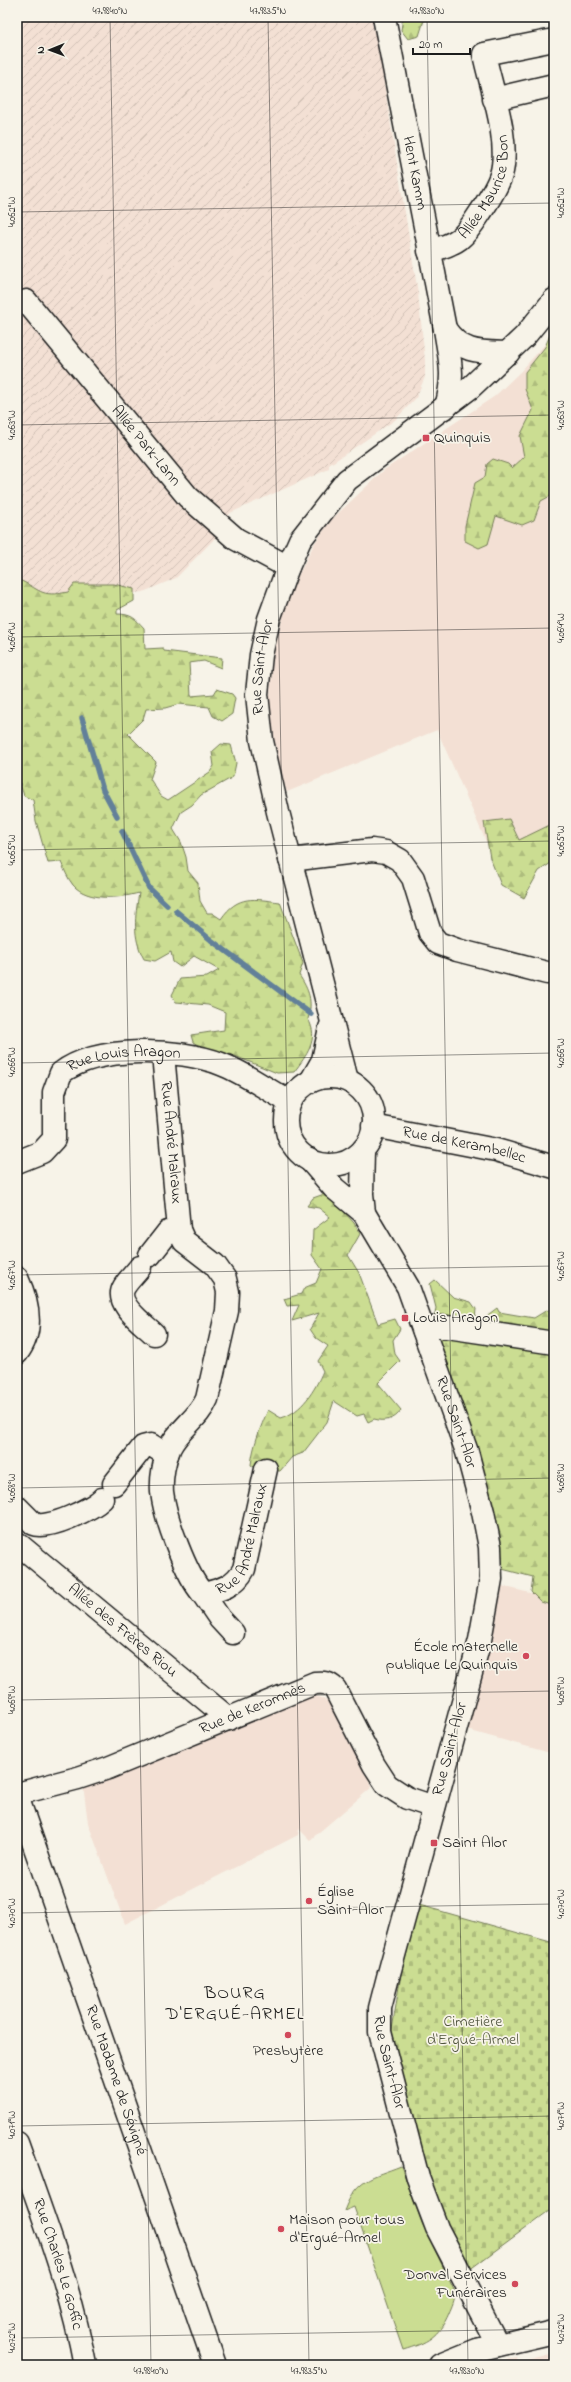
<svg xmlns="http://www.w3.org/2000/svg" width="571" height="2382" viewBox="0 0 571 2382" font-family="'Indie Flower',sans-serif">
	<defs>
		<pattern id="industrial-furrows" width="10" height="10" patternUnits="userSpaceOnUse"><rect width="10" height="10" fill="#f3e0d4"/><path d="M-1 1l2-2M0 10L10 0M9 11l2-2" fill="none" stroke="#d0c0b5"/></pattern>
		<pattern id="forest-firs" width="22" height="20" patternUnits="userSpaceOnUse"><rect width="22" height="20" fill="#cbdd92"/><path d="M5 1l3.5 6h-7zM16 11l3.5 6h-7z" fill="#aebd7d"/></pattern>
		<pattern id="cemetery-stones" width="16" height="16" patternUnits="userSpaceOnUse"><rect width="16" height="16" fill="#cbdd92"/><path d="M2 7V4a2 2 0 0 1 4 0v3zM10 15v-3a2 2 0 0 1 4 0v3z" fill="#aebd7d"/></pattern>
	</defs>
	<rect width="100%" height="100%" fill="#f7f3e8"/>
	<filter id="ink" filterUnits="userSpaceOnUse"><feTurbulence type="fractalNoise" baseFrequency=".025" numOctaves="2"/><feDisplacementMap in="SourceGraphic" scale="8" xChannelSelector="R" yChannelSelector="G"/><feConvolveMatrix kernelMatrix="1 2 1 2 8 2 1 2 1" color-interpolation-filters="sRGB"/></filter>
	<g filter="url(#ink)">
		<g fill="#f3e0d4">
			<polygon points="554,334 554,848 499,871 437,730 287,792 276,756 268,719 273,657 288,596 314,544 331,520 384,470 495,396 521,371"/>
			<polygon points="502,1586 554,1599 554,1754 467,1730 496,1621"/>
			<polygon points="314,1695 329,1702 345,1729 372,1787 310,1840 299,1829 298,1835 125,1924 88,1823 83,1785"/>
			<polygon points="554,2353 554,2365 486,2365 517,2357 518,2362"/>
		</g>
		<polygon fill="url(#industrial-furrows)" points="17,17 371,17 379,52 418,293 425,360 425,377 416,398 395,420 329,465 329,469 230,513 220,533 176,578 143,592 120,595 17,622"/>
		<g fill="url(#forest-firs)" stroke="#747c57">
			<polygon points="403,17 425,17 419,36 408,39 401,30"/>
			<polygon points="554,325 554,494 541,501 534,520 522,525 496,516 488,544 479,548 465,541 465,526 475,483 485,477 487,464 493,459 508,464 512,468 524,457 520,436 533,410 525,389 525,372 545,347"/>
			<path d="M17,579C41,589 39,598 68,592L74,584H114L134,589V601L117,610V614C131,614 135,618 144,628L145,649L163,648L164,651L222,658L221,668L204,661L189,663L191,696L214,694L217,689L232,694L235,698L232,714L222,721L213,716L209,707L179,704L165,708L146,709L143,719L128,734L156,762L150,779L161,796L168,800L210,772L214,766L212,752L221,744L231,745L236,763L233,777L201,795L192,805L181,812L173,829L181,842L186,857L188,871L198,883L200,901L207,913H212L221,919C238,894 254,899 280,902L303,963L299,975C309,990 313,1001 308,1019C320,1039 306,1056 294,1072L277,1073L235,1056L204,1049L193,1042L191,1035L224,1030L225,1012L208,1005L176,1002L172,995L180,979L207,977L219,970L194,956L180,967L173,962L171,952L155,961L144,959C132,937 135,917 139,893C120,898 88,902 73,885C68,879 64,869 61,862L48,863L36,821L33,800L24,796L17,774Z"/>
			<polygon points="509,819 519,840 554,823 554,861 539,871 524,898 501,885 490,858 484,822"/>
			<path d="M327,1193L354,1223L360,1234L348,1255L359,1273L378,1324L395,1319L400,1329L393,1340L395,1354L400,1361L378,1383L401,1410C395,1420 385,1422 374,1419L368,1422L364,1414L357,1416L334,1401L327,1422L303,1453L292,1457L280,1471L257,1469L251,1465C253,1446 260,1428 268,1410L281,1418C302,1412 315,1390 323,1371L318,1361L328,1346L316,1338L310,1329L319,1313L292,1321L299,1305L287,1306L284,1299L301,1294L304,1288L316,1283L322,1269L312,1255L313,1230L330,1217L319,1208L307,1206L313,1198Z"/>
			<polygon points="435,1280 453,1297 471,1302 476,1309 475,1319 481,1320 497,1308 499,1312 534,1318 547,1310 554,1313 554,1606 541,1602 531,1592 533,1577 502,1569 498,1561 439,1352 434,1319 436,1308 430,1284"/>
		</g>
		<polygon fill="url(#cemetery-stones)" stroke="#747c57" points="419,1905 554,1943 554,2207 469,2270 436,2200 391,2036 401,1974"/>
		<path fill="#cbdd92" stroke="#747c57" d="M401,2166L422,2223L455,2292C455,2300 452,2306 449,2313C439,2337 427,2343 403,2350L354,2207L344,2211C357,2177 371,2178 401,2166Z"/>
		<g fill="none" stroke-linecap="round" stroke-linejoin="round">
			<g stroke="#628099" stroke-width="5.5">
				<polyline points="82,718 103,790 117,816"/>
				<polyline points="122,831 149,888 167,905"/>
				<polyline points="176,911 211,940 311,1014"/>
			</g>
			<defs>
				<g id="street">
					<path id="s1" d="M384,17L445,329C450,361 455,375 446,407"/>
					<polyline points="494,99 554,85"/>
					<path id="s2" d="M429,251C458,244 464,238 480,213C488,201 497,188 501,175C511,142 491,88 484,54L554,40"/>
					<path id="s3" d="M26,301L188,497L236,539L288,567"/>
					<path d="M445,329C462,354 481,352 508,353"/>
					<polyline points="290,860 372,850 386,852 400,860 413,878 430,933 438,943 457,950 547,973"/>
					<path id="s4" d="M163,1054L179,1230L184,1241L215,1265L225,1279L228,1292L227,1311L207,1399C199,1418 179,1429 170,1447C164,1460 161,1478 162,1492C165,1518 186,1575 203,1594C221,1590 235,1586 244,1569L266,1469"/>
					<circle cx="330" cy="1121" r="44"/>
					<path id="s5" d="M347,1080L278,812L262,741L257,694L261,655L269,619L288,567L300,540L347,480L470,388L525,336L554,300"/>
					<polyline points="311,1081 323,1060 330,1028"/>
					<path id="s6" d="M373,1126L496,1150L554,1167"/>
					<polyline points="363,1150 362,1194 364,1213"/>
					<path id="s7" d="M309,1159L334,1188L364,1213L408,1287L467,1452L483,1512L490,1547L491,1579L480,1640L388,1977L380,2008V2032L418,2178L437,2228L498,2345"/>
					<path id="s8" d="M17,1162L42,1152L54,1139V1092L61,1073C97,1045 180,1048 221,1064C245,1073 267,1090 290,1102"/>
					<polyline points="150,1255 168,1232 179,1230"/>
					<path d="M140,1267C135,1274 128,1280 124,1287C114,1304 144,1324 154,1334"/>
					<path d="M17,1278C28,1302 35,1330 17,1353"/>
					<polyline points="424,1331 436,1327 447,1327 554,1343"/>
					<polyline points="114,1484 143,1447 151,1445 167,1455"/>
					<path d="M17,1507L34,1524C48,1530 92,1509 102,1499"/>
					<path id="s9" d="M17,1543L229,1719"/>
					<polyline points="203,1594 220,1619 233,1633"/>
					<path id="s10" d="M17,1794L78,1778L108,1768L315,1683C324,1682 329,1683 335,1689L374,1765L387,1785L407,1798L434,1807"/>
					<path id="s11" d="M17,1796L215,2365"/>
					<polyline points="440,2365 477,2350 554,2332"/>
				</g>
				<g id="secondary">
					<path id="s12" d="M17,2143C43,2216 71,2288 85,2365"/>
				</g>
			</defs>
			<use href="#street" stroke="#1c1c1c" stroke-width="25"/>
			<use href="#secondary" stroke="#1c1c1c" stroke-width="25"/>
			<use href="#street" stroke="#f7f3e8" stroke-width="22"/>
			<use href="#secondary" stroke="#f7f3e8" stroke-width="22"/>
		</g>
	</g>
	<path fill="none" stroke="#1c1c1c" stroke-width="1" stroke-opacity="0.45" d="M110,17L151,2365M268,17L309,2365M427,17L468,2365M17,212L554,203M17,425L554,415M17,637L554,628M17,850L554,841M17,1063L554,1053M17,1275L554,1266M17,1488L554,1478M17,1700L554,1691M17,1913L554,1904M17,2126L554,2116M17,2338L554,2329"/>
	<g fill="#d1495b" stroke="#f7f3e8" stroke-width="1.5">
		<rect x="422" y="434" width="8" height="8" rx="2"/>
		<rect x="401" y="1314" width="8" height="8" rx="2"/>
		<circle cx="526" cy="1656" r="4"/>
		<rect x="430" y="1839" width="8" height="8" rx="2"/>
		<circle cx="309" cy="1901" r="4"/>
		<circle cx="288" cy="2035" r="4"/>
		<circle cx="281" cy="2229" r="4"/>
		<circle cx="515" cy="2284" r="4"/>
	</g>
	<g text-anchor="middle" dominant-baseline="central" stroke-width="3.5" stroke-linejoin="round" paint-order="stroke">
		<g font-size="16" fill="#1c1c1c" stroke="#f7f3e8">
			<text stroke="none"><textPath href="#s1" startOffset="159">Hent Kamm</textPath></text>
			<text stroke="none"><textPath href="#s2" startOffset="93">Allée Maurice Bon</textPath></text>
			<text stroke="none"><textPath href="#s3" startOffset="188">Allée Park-Lann</textPath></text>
			<text stroke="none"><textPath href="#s5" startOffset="424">Rue Saint-Alor</textPath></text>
			<text stroke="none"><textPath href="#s8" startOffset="178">Rue Louis Aragon</textPath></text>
			<text stroke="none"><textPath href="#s4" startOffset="89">Rue André Malraux</textPath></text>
			<text stroke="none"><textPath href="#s6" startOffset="93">Rue de Kerambellec</textPath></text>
			<text stroke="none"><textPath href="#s7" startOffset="307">Rue Saint-Alor</textPath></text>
			<text stroke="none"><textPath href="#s4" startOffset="661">Rue André Malraux</textPath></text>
			<text stroke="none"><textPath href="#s9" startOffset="137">Allée des Frères Riou</textPath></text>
			<text stroke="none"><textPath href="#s10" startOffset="251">Rue de Keromnès</textPath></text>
			<text transform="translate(450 1749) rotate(-75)">Rue Saint-Alor</text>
			<text stroke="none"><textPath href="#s7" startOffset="967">Rue Saint-Alor</textPath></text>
			<text stroke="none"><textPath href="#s11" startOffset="301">Rue Madame de Sévigné</textPath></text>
			<text stroke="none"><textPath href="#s12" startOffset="128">Rue Charles Le Goffic</textPath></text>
		</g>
		<g font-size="16" fill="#1c1c1c" stroke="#f7f3e8" text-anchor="start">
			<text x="434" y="438">Quinquis</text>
			<text x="413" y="1318">Louis Aragon</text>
			<text x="518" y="1647" text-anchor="end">École maternelle<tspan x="518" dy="18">publique Le Quinquis</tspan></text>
			<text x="442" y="1843">Saint Alor</text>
			<text x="317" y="1892">Église<tspan x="317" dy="18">Saint-Alor</tspan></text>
			<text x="288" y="2051" text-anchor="middle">Presbytère</text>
			<text x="289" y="2220">Maison pour tous<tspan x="289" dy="18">d'Ergué-Armel</tspan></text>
			<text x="507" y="2275" text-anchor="end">Donval Services<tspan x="507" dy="18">Funéraires</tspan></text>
		</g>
		<g font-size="16" fill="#51563f" stroke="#f7f3e8">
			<text x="473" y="2022">Cimetière<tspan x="473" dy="18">d'Ergué-Armel</tspan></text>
		</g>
		<g font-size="18" letter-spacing="1" fill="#1c1c1c" stroke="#f7f3e8">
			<text x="235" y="1994">BOURG<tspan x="235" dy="21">D'ERGUÉ-ARMEL</tspan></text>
		</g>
	</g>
	<rect width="571" height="2382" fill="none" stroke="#f7f3e8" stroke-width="44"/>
	<g transform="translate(50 50) rotate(269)" stroke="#f7f3e8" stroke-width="3" paint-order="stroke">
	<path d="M0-3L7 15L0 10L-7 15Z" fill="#1c1c1c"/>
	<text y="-6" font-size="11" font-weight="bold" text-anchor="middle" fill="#1c1c1c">N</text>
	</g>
	<path d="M413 48v6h57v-6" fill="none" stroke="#1c1c1c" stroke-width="2"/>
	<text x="419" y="48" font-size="12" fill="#1c1c1c" stroke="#f7f3e8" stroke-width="3" paint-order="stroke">20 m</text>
	<rect x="22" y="22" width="527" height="2338" fill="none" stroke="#1c1c1c" stroke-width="1.5"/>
	<g font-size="10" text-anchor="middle" fill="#1c1c1c">
		<text x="110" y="14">47.9840°N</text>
		<text x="268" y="14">47.9835°N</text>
		<text x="427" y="14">47.9830°N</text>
		<text transform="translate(560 203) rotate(-90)" y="4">4.062°W</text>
		<text transform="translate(11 212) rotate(-90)" y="4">4.062°W</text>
		<text transform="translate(560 415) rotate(-90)" y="4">4.063°W</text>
		<text transform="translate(11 425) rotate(-90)" y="4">4.063°W</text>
		<text transform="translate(560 628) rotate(-90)" y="4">4.064°W</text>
		<text transform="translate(11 637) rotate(-90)" y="4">4.064°W</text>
		<text transform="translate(560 841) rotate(-90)" y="4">4.065°W</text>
		<text transform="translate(11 850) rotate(-90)" y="4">4.065°W</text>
		<text transform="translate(560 1053) rotate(-90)" y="4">4.066°W</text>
		<text transform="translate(11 1062) rotate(-90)" y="4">4.066°W</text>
		<text transform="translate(560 1266) rotate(-90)" y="4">4.067°W</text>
		<text transform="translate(11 1275) rotate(-90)" y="4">4.067°W</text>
		<text transform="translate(560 1478) rotate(-90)" y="4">4.068°W</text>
		<text transform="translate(11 1488) rotate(-90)" y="4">4.068°W</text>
		<text transform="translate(560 1691) rotate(-90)" y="4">4.069°W</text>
		<text transform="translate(11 1700) rotate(-90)" y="4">4.069°W</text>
		<text transform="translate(560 1904) rotate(-90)" y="4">4.070°W</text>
		<text transform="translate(11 1913) rotate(-90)" y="4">4.070°W</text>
		<text transform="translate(560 2116) rotate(-90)" y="4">4.071°W</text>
		<text transform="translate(11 2125) rotate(-90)" y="4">4.071°W</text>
		<text transform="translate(560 2329) rotate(-90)" y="4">4.072°W</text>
		<text transform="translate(11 2338) rotate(-90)" y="4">4.072°W</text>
		<text x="151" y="2374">47.9840°N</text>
		<text x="309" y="2374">47.9835°N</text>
		<text x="467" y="2374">47.9830°N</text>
	</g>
</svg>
